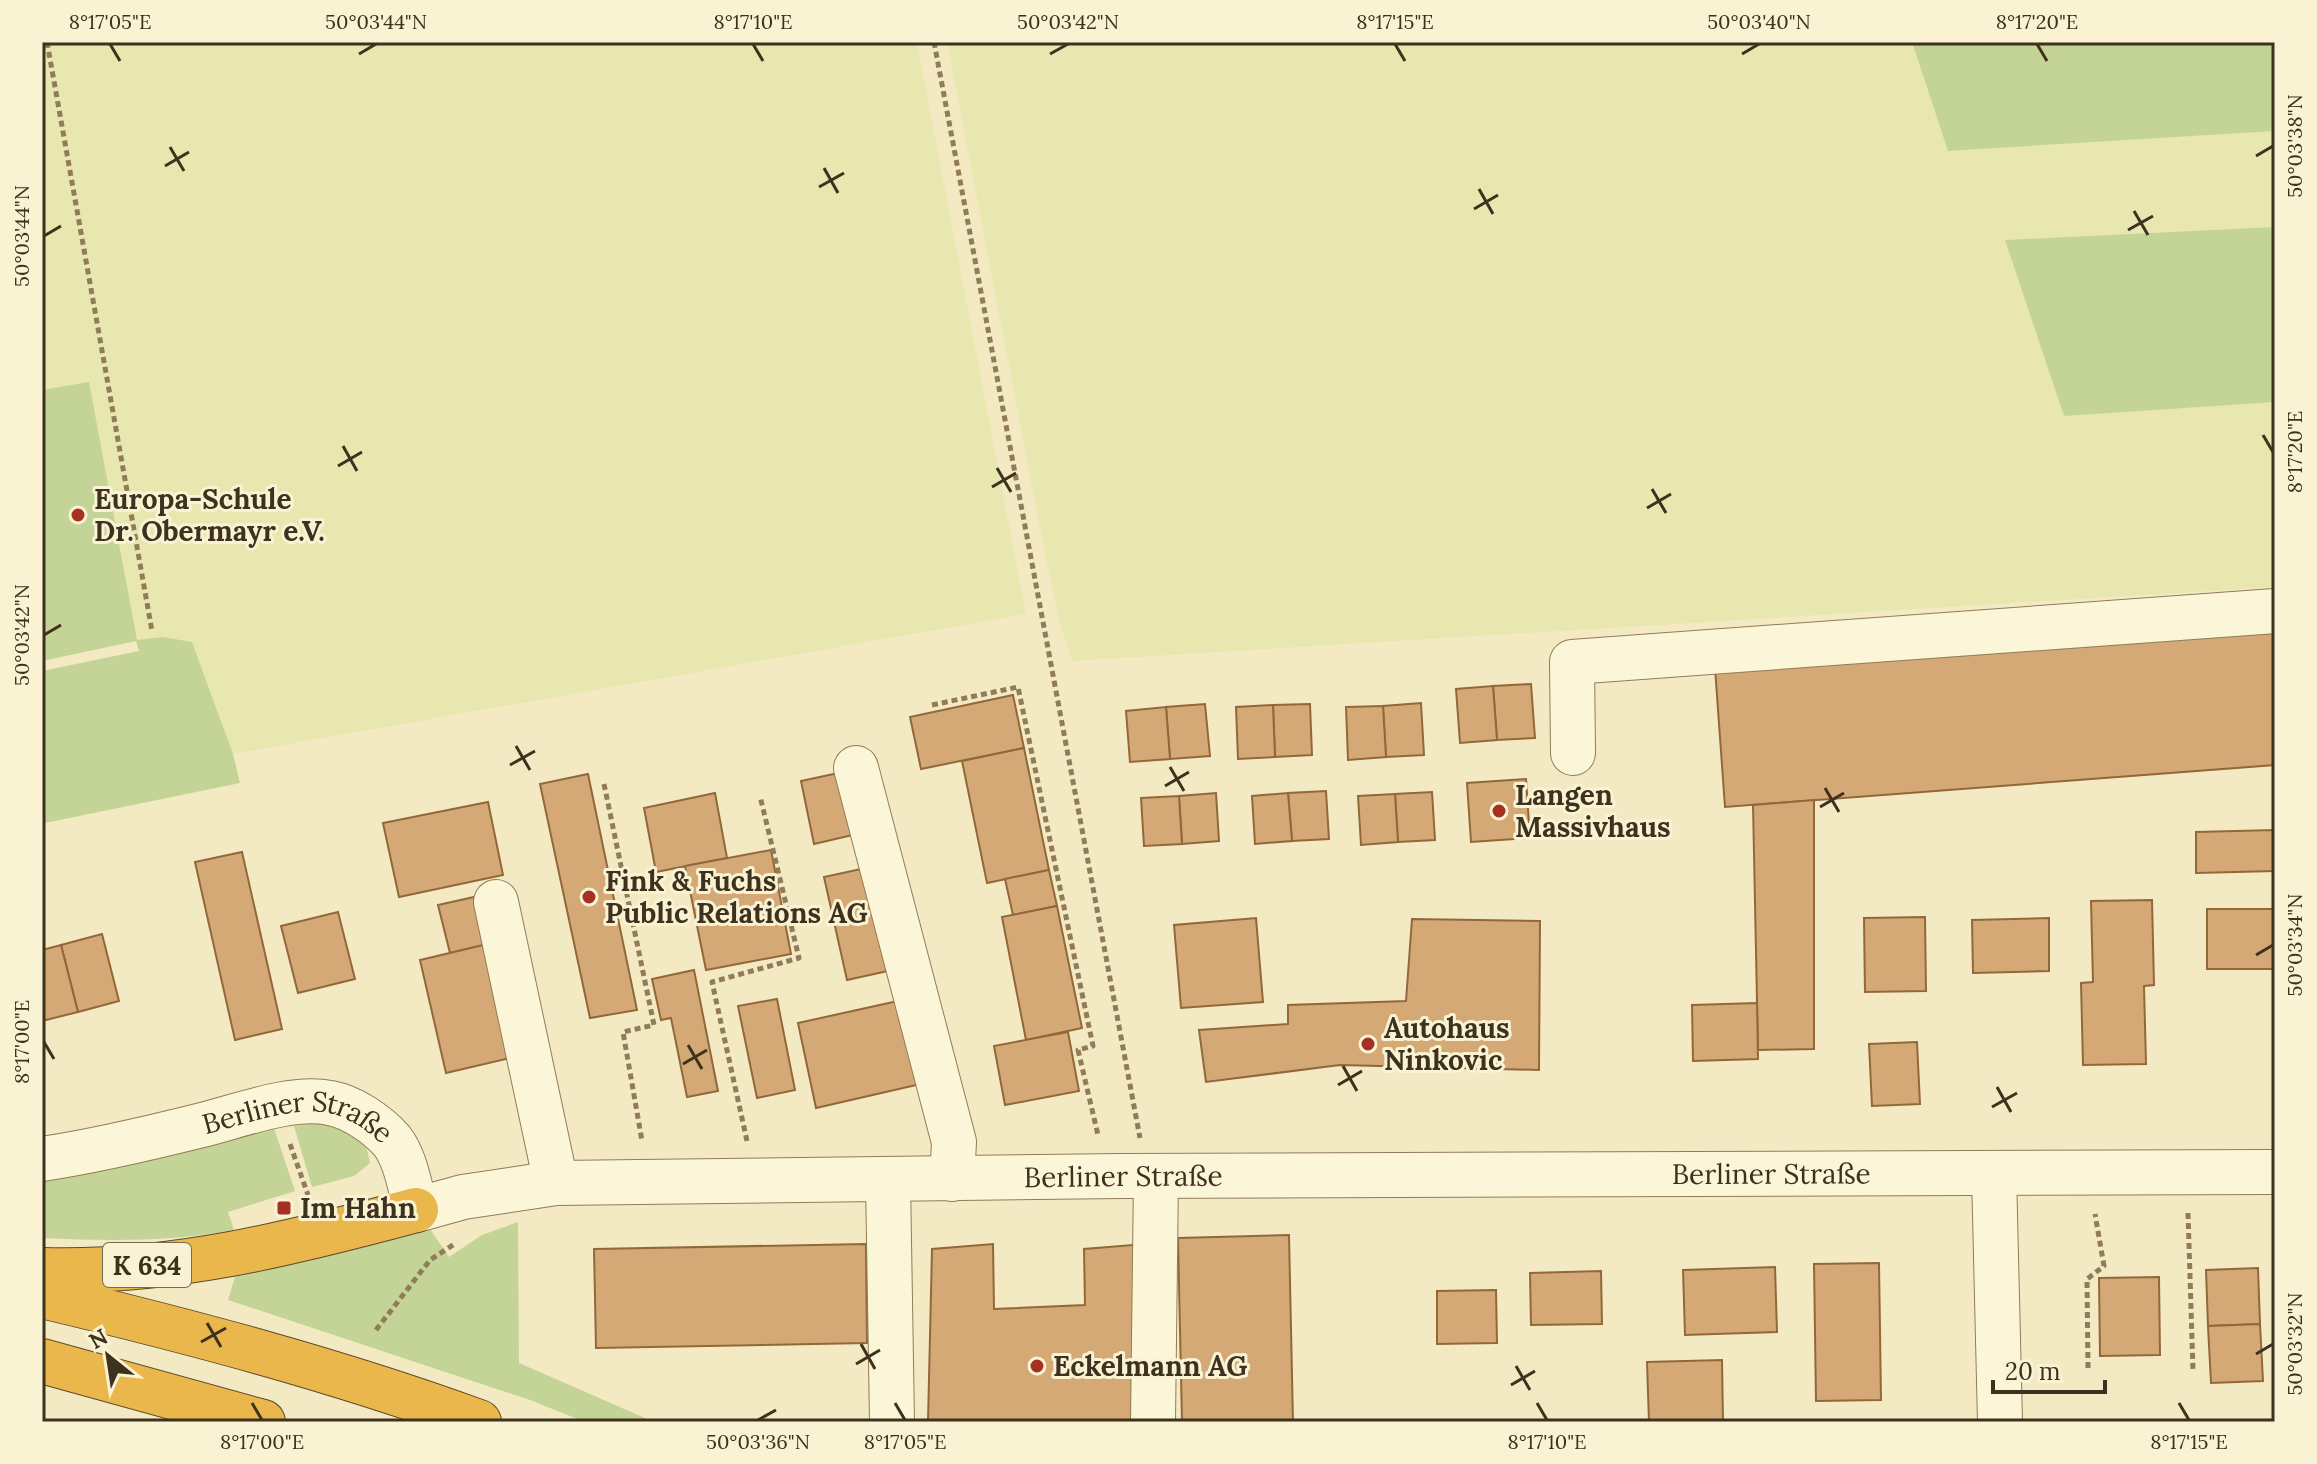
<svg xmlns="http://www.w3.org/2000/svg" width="2317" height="1464" viewBox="0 0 2317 1464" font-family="Lora,serif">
	<rect width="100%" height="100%" fill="#f3eac4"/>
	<g fill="#e9e7b0">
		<polygon points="42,42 917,42 1026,614 233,754 192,642 163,637 137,641 89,383 42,390"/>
		<polygon points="947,42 1912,42 1948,151 2275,131 2275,227 2006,240 2064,415 2275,402 2275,587 1072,661 1060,625 1042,539"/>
	</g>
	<g fill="#c4d396">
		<polygon points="1912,42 2275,42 2275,131 1948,151"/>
		<polygon points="2275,227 2275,402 2064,416 2005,240"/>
		<polygon points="89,382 137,640 163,637 192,642 233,754 240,783 45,823 42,814 42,671 139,651 136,641 42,661 42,390"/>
		<polygon points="320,1123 351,1134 366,1145 370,1163 354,1176 312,1187 294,1126"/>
		<path d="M274,1128L295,1191L228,1212L234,1230C170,1242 107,1241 42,1238V1176C121,1169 197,1147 274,1128Z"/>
		<polygon points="518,1222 519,1363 654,1422 585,1422 530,1400 228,1300 235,1277 430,1229 449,1257 482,1235"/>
	</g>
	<g fill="#d5a976" stroke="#92683b" stroke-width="2">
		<polygon points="2275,625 2275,765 1725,807 1715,668"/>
		<polygon points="1531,684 1535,738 1497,740 1493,686"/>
		<polygon points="1493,686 1497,740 1460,743 1456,689"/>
		<polygon points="1013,695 1024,748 921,769 910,717"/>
		<polygon points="1421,703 1424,755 1386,757 1383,706"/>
		<polygon points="1205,704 1210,756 1170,759 1166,707"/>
		<polygon points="1310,704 1312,755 1275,757 1273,705"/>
		<polygon points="1273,705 1275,757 1238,759 1236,707"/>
		<polygon points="1383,706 1386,757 1348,760 1346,707"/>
		<polygon points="1166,707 1170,759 1130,762 1126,711"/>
		<polygon points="1024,748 1049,870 987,883 962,761"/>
		<polygon points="843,772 857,834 814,844 801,781"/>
		<polygon points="588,774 637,1010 590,1018 540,784"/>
		<polygon points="1526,779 1530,838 1471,842 1467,783"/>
		<polygon points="1326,791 1329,839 1292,841 1288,793"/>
		<polygon points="1432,792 1435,840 1398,842 1395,794"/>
		<polygon points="715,793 727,858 656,872 644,808"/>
		<polygon points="1216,793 1219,841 1182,844 1179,796"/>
		<polygon points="1288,793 1292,841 1255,844 1252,796"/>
		<polygon points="1395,794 1398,842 1361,845 1358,796"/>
		<polygon points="1179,796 1182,844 1144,846 1141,798"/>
		<polygon points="1814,800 1814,1049 1758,1050 1753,805"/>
		<polygon points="488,802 503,875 399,897 383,823"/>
		<polygon points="2275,830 2275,871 2196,873 2196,832"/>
		<polygon points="771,850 791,954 706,970 685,866"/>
		<polygon points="242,852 282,1029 235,1040 195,862"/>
		<polygon points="875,866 897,969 847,980 824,877"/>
		<polygon points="1049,870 1057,906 1013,915 1005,879"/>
		<polygon points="474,897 485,945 450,953 438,905"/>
		<polygon points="2152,900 2154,985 2144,986 2146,1064 2083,1065 2081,983 2093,982 2091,901"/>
		<polygon points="1057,906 1082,1028 1026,1040 1002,917"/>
		<rect x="2207" y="909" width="68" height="60"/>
		<polygon points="338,912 355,979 298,993 281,926"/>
		<polygon points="1925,917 1926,991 1865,992 1864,918"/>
		<polygon points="1256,918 1263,1002 1181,1008 1174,925"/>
		<polygon points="2049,918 2049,971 1973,973 1972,920"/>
		<polygon points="1412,919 1540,921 1539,1070 1340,1065 1206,1082 1199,1030 1288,1024 1288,1005 1406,1001"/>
		<polygon points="102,934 119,1001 78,1012 61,945"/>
		<polygon points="496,942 523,1055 446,1073 420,960"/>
		<polygon points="61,945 78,1012 42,1021 42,950"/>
		<polygon points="694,970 718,1091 687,1097 671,1018 661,1020 652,979"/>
		<polygon points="777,999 795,1090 757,1098 738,1006"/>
		<polygon points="907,999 925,1083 816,1108 798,1023"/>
		<polygon points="1757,1003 1758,1059 1693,1061 1692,1005"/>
		<polygon points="1068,1032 1079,1091 1005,1105 994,1046"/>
		<polygon points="1917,1042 1920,1104 1872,1106 1869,1044"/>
		<polygon points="1289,1235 1293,1422 1182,1422 1178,1238"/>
		<polygon points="866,1244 867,1343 596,1348 594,1249"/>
		<polygon points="993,1244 994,1309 1085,1305 1084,1249 1145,1244 1145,1422 928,1422 932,1249"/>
		<polygon points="1879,1263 1881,1400 1816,1401 1814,1264"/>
		<polygon points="1775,1267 1777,1332 1685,1335 1683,1270"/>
		<polygon points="2258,1268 2260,1324 2208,1326 2206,1270"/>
		<polygon points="1601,1271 1602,1324 1531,1325 1530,1273"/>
		<polygon points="2159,1277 2160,1355 2100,1356 2099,1278"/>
		<polygon points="1496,1290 1497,1343 1437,1344 1437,1291"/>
		<polygon points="2260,1324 2263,1381 2211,1383 2208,1326"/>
		<polygon points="1722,1360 1723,1421 1649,1422 1647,1362"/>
	</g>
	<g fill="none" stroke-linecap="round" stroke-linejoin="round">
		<defs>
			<g id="minor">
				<polyline points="1573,753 1572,662 2275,611"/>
				<polyline points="856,768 954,1142 952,1179"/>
				<polyline points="496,902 556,1183"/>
				<path id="s1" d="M42,1159C95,1151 146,1139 198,1126C236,1117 291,1095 330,1103C352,1107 377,1124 392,1141C406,1159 410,1188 416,1210L463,1197L556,1183L1122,1176L2275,1172"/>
				<polyline points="1994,1173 2000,1422"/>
				<polyline points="888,1180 892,1422"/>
				<polyline points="1153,1422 1156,1177"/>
			</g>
			<g id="highway">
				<path d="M42,1270C171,1274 293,1243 416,1210"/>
				<path d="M42,1296C189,1331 336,1370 479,1422"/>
				<polyline points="42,1361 263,1422"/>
			</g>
		</defs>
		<use href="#minor" stroke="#907c58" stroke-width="46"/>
		<use href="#highway" stroke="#5d492c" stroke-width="46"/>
		<g stroke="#907c58" stroke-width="5" stroke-dasharray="6 4" stroke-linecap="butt">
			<polyline points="47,42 152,631"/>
			<polyline points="934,42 1140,1138"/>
			<polyline points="932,705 1018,687 1093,1046 1078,1050 1098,1135"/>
			<polyline points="604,784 654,1025 623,1032 642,1141"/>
			<polyline points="42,819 44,819"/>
			<polyline points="747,1141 712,982 799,958 760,796"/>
			<polyline points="290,1144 308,1195"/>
			<polyline points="2188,1213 2193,1371"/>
			<polyline points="376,1330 430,1260 456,1243"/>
			<polyline points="2088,1368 2087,1279 2104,1266 2095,1214"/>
		</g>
		<use href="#minor" stroke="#fcf6d8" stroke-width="44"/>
		<use href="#highway" stroke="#eab74c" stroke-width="44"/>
	</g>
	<path fill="none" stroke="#3e311d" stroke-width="3" d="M110,44L120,61M753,44L763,61M1395,44L1405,61M2037,44L2047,61M359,54L376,44M1050,54L1068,44M1742,54L1759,44M170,147L184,171M2256,156L2273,146M165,166L189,152M824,168L838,193M819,187L844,173M1479,189L1493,214M1474,209L1498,195M2134,211L2148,235M2128,230L2153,216M44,236L61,226M2263,435L2273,452M343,446L357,471M338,466L362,452M997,468L1011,492M992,487L1016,473M1652,489L1666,513M1647,508L1671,494M44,635L61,625M516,746L530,770M510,765L535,751M1170,767L1184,791M1165,786L1189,772M1825,788L1839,812M1820,807L1844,793M2256,955L2273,945M44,1042L54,1059M688,1045L702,1069M683,1064L707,1050M1343,1066L1357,1091M1338,1085L1362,1071M1997,1087L2011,1112M1992,1107L2017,1093M207,1323L221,1347M201,1342L226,1328M861,1344L875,1369M2256,1354L2273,1344M856,1364L880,1350M1516,1366L1530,1390M1511,1385L1535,1371M252,1403L262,1420M895,1403L905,1420M1537,1403L1547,1420M2179,1403L2189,1420M758,1420L776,1410"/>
	<g fill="#a63021" stroke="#f9f3d4" stroke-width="3">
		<circle cx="78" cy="515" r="8"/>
		<circle cx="1499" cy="811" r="8"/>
		<circle cx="589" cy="897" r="8"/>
		<circle cx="1368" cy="1044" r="8"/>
		<rect x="276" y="1200" width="16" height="16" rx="4"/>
		<circle cx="1037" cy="1366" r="8"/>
	</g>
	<g text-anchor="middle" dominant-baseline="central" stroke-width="6" stroke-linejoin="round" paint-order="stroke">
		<rect fill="#f9f3d4" stroke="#766b54" stroke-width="2" x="103" y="1243" width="88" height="44" rx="6"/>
		<g font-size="26" font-weight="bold" fill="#3e311d">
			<text x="147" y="1265">K 634</text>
		</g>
		<g font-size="28" font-weight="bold" fill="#3e311d" stroke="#f9f3d4" text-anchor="start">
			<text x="94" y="499">Europa-Schule<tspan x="94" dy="32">Dr. Obermayr e.V.</tspan></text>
			<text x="1515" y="795">Langen<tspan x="1515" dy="32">Massivhaus</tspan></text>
			<text x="605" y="881">Fink &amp; Fuchs<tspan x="605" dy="32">Public Relations AG</tspan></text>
			<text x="1384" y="1028">Autohaus<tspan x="1384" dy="32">Ninkovic</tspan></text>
			<text x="300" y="1208">Im Hahn</text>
			<text x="1053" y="1366">Eckelmann AG</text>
		</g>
		<g font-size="28" fill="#3e311d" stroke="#f9f3d4">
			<text stroke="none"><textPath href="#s1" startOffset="264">Berliner Straße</textPath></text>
			<text stroke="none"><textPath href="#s1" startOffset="1800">Berliner Straße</textPath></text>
			<text stroke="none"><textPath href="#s1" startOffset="1152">Berliner Straße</textPath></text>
		</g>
	</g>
	<rect width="2317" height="1464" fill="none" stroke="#f9f3d4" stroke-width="88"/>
	<g transform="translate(108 1356) rotate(330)" stroke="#f9f3d4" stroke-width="6" paint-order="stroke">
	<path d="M0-6L14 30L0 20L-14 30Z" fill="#3e311d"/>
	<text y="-12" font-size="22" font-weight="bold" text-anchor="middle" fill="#3e311d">N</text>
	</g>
	<path d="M1993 1380v12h112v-12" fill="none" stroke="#3e311d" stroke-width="4"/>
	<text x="2005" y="1380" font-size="24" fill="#3e311d" stroke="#f9f3d4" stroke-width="6" paint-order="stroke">20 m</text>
	<rect x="44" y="44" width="2229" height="1376" fill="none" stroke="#3e311d" stroke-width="3"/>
	<g font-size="20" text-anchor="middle" fill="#3e311d">
		<text x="110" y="29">8°17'05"E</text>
		<text x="376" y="29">50°03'44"N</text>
		<text x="753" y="29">8°17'10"E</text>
		<text x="1068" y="29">50°03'42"N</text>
		<text x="1395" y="29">8°17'15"E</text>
		<text x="1759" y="29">50°03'40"N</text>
		<text x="2037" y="29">8°17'20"E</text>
		<text transform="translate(2295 146) rotate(-90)" y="7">50°03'38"N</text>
		<text transform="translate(22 236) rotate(-90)" y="7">50°03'44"N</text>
		<text transform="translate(2295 452) rotate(-90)" y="7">8°17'20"E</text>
		<text transform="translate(22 635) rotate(-90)" y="7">50°03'42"N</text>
		<text transform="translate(2295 945) rotate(-90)" y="7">50°03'34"N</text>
		<text transform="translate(22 1042) rotate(-90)" y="7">8°17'00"E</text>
		<text transform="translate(2295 1344) rotate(-90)" y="7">50°03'32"N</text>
		<text x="262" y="1449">8°17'00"E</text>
		<text x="758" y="1449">50°03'36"N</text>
		<text x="905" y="1449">8°17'05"E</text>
		<text x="1547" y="1449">8°17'10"E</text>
		<text x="2189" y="1449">8°17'15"E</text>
	</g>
</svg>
